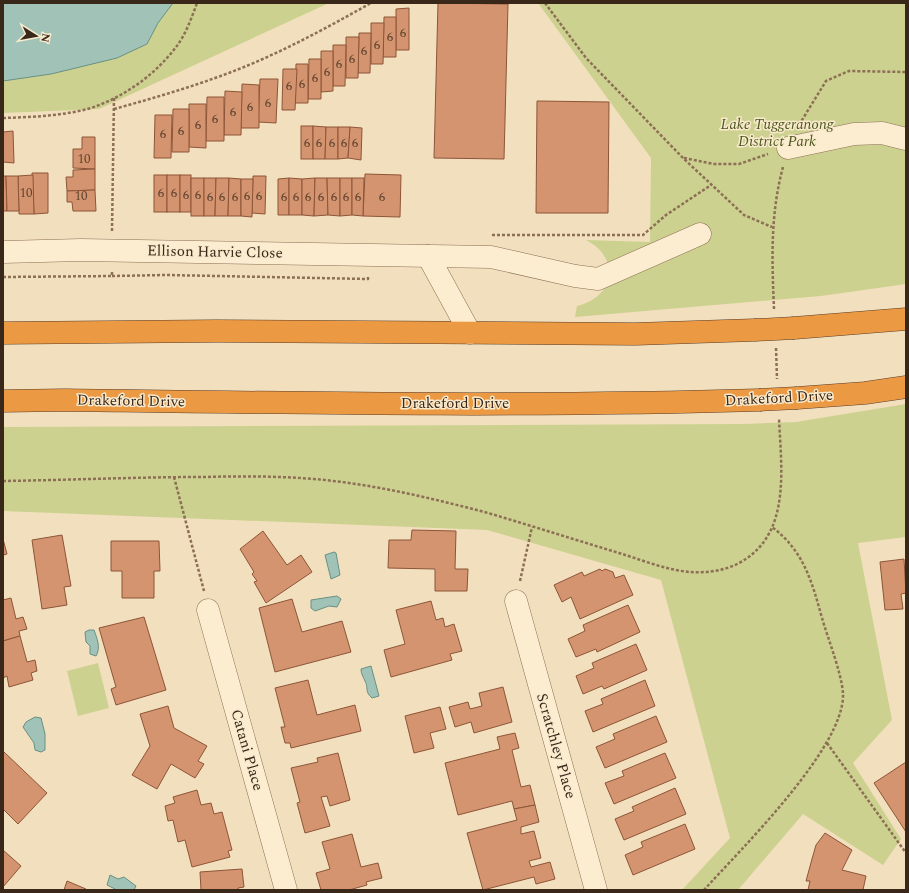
<svg xmlns="http://www.w3.org/2000/svg" width="909" height="893" viewBox="0 0 909 893" font-family="Spectral,serif">
	<rect width="100%" height="100%" fill="#f2dfbd"/>
	<g fill="#cdd190">
		<polygon points="3,3 329,3 99,109 3,113"/>
		<path d="M538,3H906V284L821,296L575,317L577,306C615,297 621,258 586,240L650,242L651,158Z"/>
		<polygon points="906,404 906,537 858,543 892,720 853,763 901,839 883,865 803,814 738,890 682,890 730,838 661,580 487,530 3,511 3,427 743,424 796,422"/>
		<polygon points="98,663 109,708 78,716 67,671"/>
	</g>
	<g fill="#a1c3b7" stroke="#679185">
		<polygon points="3,3 173,3 158,23 147,44 117,58 51,74 3,81"/>
		<polygon points="334,552 336,553 340,575 331,579 325,555"/>
		<polygon points="337,596 341,599 337,607 329,606 315,611 311,608 311,600"/>
		<path d="M89,630H94C97,638 101,648 96,656L90,654V646L86,642L85,632Z"/>
		<path d="M371,666L379,696L372,698C364,691 369,688 365,681C363,676 361,674 361,669Z"/>
		<polygon points="35,717 41,718 45,734 45,750 41,752 35,750 34,743 23,727 26,722"/>
		<polygon points="110,875 118,879 124,877 136,886 134,890 117,890 107,885"/>
	</g>
	<g fill="#d4946f" stroke="#8d5538">
		<polygon points="438,3 508,4 504,159 434,158"/>
		<polygon points="409,8 409,50 396,50 396,9"/>
		<polygon points="384,17 396,17 396,57 383,57"/>
		<polygon points="371,23 384,23 383,64 371,64"/>
		<polygon points="359,33 371,33 370,73 358,73"/>
		<polygon points="346,37 359,37 358,78 346,78"/>
		<polygon points="333,45 346,45 345,86 333,86"/>
		<polygon points="321,51 333,51 333,91 321,92"/>
		<polygon points="309,59 321,59 321,99 308,99"/>
		<polygon points="296,64 308,64 308,103 295,103"/>
		<polygon points="283,69 297,69 295,110 282,110"/>
		<polygon points="260,79 278,79 276,123 258,122"/>
		<polygon points="242,84 259,85 259,128 241,128"/>
		<polygon points="225,91 242,92 241,135 224,135"/>
		<polygon points="207,97 224,97 224,141 206,141"/>
		<polygon points="537,101 609,102 608,213 536,213"/>
		<polygon points="189,104 206,104 206,148 189,147"/>
		<polygon points="173,109 189,109 189,152 172,152"/>
		<polygon points="155,115 172,115 171,158 154,158"/>
		<rect x="301" y="126" width="12" height="33"/>
		<polygon points="313,126 326,127 325,159 313,159"/>
		<polygon points="326,127 338,127 338,159 325,159"/>
		<polygon points="338,127 350,127 348,158 338,159"/>
		<polygon points="350,127 362,128 361,160 348,158"/>
		<polygon points="13,131 14,163 3,162 3,132"/>
		<polygon points="82,137 95,137 95,169 73,168 73,149 82,149"/>
		<polygon points="95,169 95,190 67,191 66,177 73,177 73,170"/>
		<polygon points="32,173 48,173 48,213 34,214"/>
		<polygon points="365,174 401,175 400,217 363,216"/>
		<polygon points="33,175 34,214 19,214 18,176"/>
		<rect x="154" y="175" width="13" height="37"/>
		<rect x="167" y="175" width="13" height="37"/>
		<rect x="180" y="175" width="11" height="37"/>
		<polygon points="3,176 6,176 7,211 3,211"/>
		<polygon points="6,176 18,176 19,211 7,211"/>
		<polygon points="253,176 266,176 265,214 252,213"/>
		<rect x="191" y="178" width="13" height="38"/>
		<polygon points="204,178 216,178 215,216 204,216"/>
		<polygon points="216,178 229,178 228,216 215,216"/>
		<polygon points="229,178 241,179 241,216 228,216"/>
		<polygon points="289,178 289,215 278,215 278,179"/>
		<polygon points="289,178 302,179 302,215 289,215"/>
		<polygon points="315,178 314,216 302,215 302,179"/>
		<polygon points="315,178 327,178 328,215 314,216"/>
		<polygon points="327,178 340,178 340,216 328,215"/>
		<polygon points="340,178 352,178 352,215 340,216"/>
		<polygon points="352,178 364,178 363,216 352,215"/>
		<polygon points="241,179 253,179 252,217 241,216"/>
		<polygon points="95,190 96,211 73,211 72,202 67,202 67,191"/>
		<polygon points="412,530 456,531 455,569 468,569 467,591 435,591 435,569 388,568 389,540 411,540"/>
		<polygon points="263,531 287,565 301,555 312,572 266,603 254,582 257,581 252,574 254,572 240,549"/>
		<polygon points="62,535 71,586 64,587 67,605 42,609 32,540"/>
		<polygon points="3,539 7,554 3,555"/>
		<polygon points="111,541 159,541 160,571 154,571 154,598 122,598 122,571 111,571"/>
		<polygon points="904,559 906,593 901,594 903,609 885,610 880,562"/>
		<polygon points="600,569 602,571 605,569 613,572 615,578 624,575 633,595 580,619 571,597 562,602 554,585 582,572 584,576"/>
		<polygon points="11,598 16,619 23,617 27,629 19,631 20,636 3,641 3,600"/>
		<polygon points="292,599 302,632 342,621 351,652 275,672 259,608"/>
		<polygon points="431,601 436,620 443,618 445,627 454,624 462,651 450,654 452,660 391,677 384,650 405,644 396,610"/>
		<polygon points="628,605 640,632 597,652 596,649 576,657 568,639 585,631 583,625"/>
		<polygon points="144,617 166,690 116,705 111,689 116,687 99,628"/>
		<polygon points="20,636 27,662 35,660 37,671 31,673 33,680 9,687 7,676 3,678 3,641"/>
		<polygon points="636,644 647,670 604,689 602,686 583,694 576,676 594,668 592,663"/>
		<polygon points="308,680 317,715 355,705 361,731 291,748 290,743 285,743 281,727 285,727 275,688"/>
		<polygon points="645,680 655,706 593,732 585,711 603,704 601,699"/>
		<polygon points="503,687 512,722 474,733 471,722 455,727 449,707 468,702 470,709 482,706 479,693"/>
		<polygon points="168,706 174,728 207,746 198,761 204,764 195,778 171,764 157,789 132,775 150,746 140,714"/>
		<polygon points="440,707 446,729 430,733 434,748 414,753 405,716"/>
		<polygon points="656,716 667,742 605,768 596,747 615,739 613,734"/>
		<polygon points="515,733 519,748 512,750 521,787 530,785 535,805 514,809 512,801 458,815 445,763 500,749 497,737"/>
		<polygon points="3,751 47,793 18,824 3,809"/>
		<polygon points="338,753 350,800 330,806 327,796 321,797 330,826 305,833 297,803 300,802 291,768 318,762 317,758"/>
		<polygon points="665,753 676,778 614,804 605,783 624,776 622,771"/>
		<polygon points="906,762 906,832 874,783"/>
		<polygon points="675,788 686,814 624,840 615,819 634,811 632,807"/>
		<polygon points="197,790 201,805 211,803 214,814 222,812 232,850 228,851 230,857 192,867 185,840 178,842 173,820 168,821 165,806 175,803 173,797"/>
		<polygon points="535,805 539,822 521,827 521,834 534,831 541,858 529,861 531,867 550,862 555,879 536,884 534,877 483,890 467,833 517,820 514,809"/>
		<polygon points="685,824 695,849 633,875 625,855 643,847 641,842"/>
		<polygon points="825,833 852,850 842,870 866,876 863,890 808,890 810,881 806,881 812,859 816,845"/>
		<polygon points="352,834 361,867 378,863 382,878 366,882 367,885 349,890 321,890 316,873 330,869 322,842"/>
		<polygon points="3,850 21,866 3,887"/>
		<polygon points="242,869 244,887 238,888 238,890 201,890 200,872"/>
		<polygon points="67,881 86,889 86,890 64,890"/>
	</g>
	<g fill="none" stroke-linecap="round" stroke-linejoin="round">
		<defs>
			<g id="minor">
				<polyline points="788,148 854,134 882,133 906,139"/>
				<polyline points="3,252 81,250 491,257 575,276 598,279 700,234"/>
				<polyline points="428,256 470,333"/>
				<polyline points="516,601 596,890"/>
				<polyline points="208,610 286,890"/>
			</g>
			<g id="highway">
				<polyline points="794,328 906,319"/>
				<polyline points="3,333 217,331 635,334 755,330"/>
				<polyline points="797,398 865,393 906,387"/>
				<path d="M3,401L66,400C297,403 528,407 759,400"/>
			</g>
		</defs>
		<use href="#minor" stroke="#8c6f54" stroke-width="23"/>
		<use href="#highway" stroke="#593d29" stroke-width="23"/>
		<g stroke="#8c6f54" stroke-width="2.5" stroke-dasharray="3 2" stroke-linecap="butt">
			<polyline points="545,3 586,58 683,158 744,215 772,227"/>
			<path d="M114,109C158,97 202,84 244,67C288,49 330,26 371,3"/>
			<path d="M3,118C32,117 63,116 91,108C124,97 155,75 176,47C185,36 192,17 197,3"/>
			<polyline points="799,125 826,81 849,71 906,72"/>
			<polyline points="684,158 714,164 739,164 768,154"/>
			<polyline points="112,231 114,97"/>
			<polyline points="492,235 643,235 666,215 711,185"/>
			<polyline points="112,276 166,275 368,279 368,275"/>
			<polyline points="3,277 112,276 112,270"/>
			<path d="M774,309C772,261 770,215 783,167"/>
			<polyline points="776,348 777,379"/>
			<polyline points="174,477 204,591"/>
			<path d="M3,481C70,480 137,477 204,477C241,476 277,476 314,479C373,484 431,498 488,513C532,526 576,540 619,553C642,560 666,570 690,572C706,573 724,571 739,563C792,535 781,468 779,418"/>
			<polyline points="520,581 532,527"/>
			<polyline points="827,743 906,853"/>
			<path d="M704,890C740,850 845,747 843,694C842,674 828,639 822,618C812,582 804,551 772,527"/>
		</g>
		<use href="#minor" stroke="#fcedd1" stroke-width="22"/>
		<use href="#highway" stroke="#eb9943" stroke-width="22"/>
		<defs>
			<g id="highway-bridge">
				<polyline points="755,330 794,328"/>
				<polyline points="759,400 797,398"/>
			</g>
		</defs>
		<use href="#highway-bridge" stroke="#593d29" stroke-width="23" stroke-linecap="butt"/>
		<use href="#highway-bridge" stroke="#eb9943" stroke-width="22"/>
	</g>
	<g text-anchor="middle" dominant-baseline="central" stroke-width="3" stroke-linejoin="round" paint-order="stroke">
		<g font-size="13" fill="#60432f">
			<text x="403" y="33">6</text>
			<text x="390" y="37">6</text>
			<text x="377" y="45">6</text>
			<text x="364" y="51">6</text>
			<text x="352" y="59">6</text>
			<text x="339" y="64">6</text>
			<text x="327" y="72">6</text>
			<text x="315" y="78">6</text>
			<text x="302" y="84">6</text>
			<text x="289" y="86">6</text>
			<text x="268" y="103">6</text>
			<text x="250" y="107">6</text>
			<text x="233" y="112">6</text>
			<text x="215" y="119">6</text>
			<text x="198" y="125">6</text>
			<text x="181" y="131">6</text>
			<text x="163" y="134">6</text>
			<text x="307" y="143">6</text>
			<text x="319" y="143">6</text>
			<text x="332" y="143">6</text>
			<text x="344" y="143">6</text>
			<text x="355" y="143">6</text>
			<text x="84" y="159">10</text>
			<text x="26" y="193">10</text>
			<text x="161" y="193">6</text>
			<text x="174" y="193">6</text>
			<text x="186" y="195">6</text>
			<text x="198" y="195">6</text>
			<text x="81" y="196">10</text>
			<text x="247" y="196">6</text>
			<text x="259" y="196">6</text>
			<text x="210" y="197">6</text>
			<text x="222" y="197">6</text>
			<text x="235" y="197">6</text>
			<text x="284" y="197">6</text>
			<text x="296" y="197">6</text>
			<text x="308" y="197">6</text>
			<text x="321" y="197">6</text>
			<text x="334" y="197">6</text>
			<text x="346" y="197">6</text>
			<text x="358" y="197">6</text>
			<text x="382" y="197">6</text>
		</g>
		<g font-size="15" font-style="italic" fill="#4d581f" stroke="#f9eacd">
			<text x="777" y="124">Lake Tuggeranong<tspan x="777" dy="17">District Park</tspan></text>
		</g>
		<g font-size="15" fill="#39281a" stroke="#f9eacd">
			<text transform="translate(215 252) rotate(1)">Ellison Harvie Close</text>
			<text transform="translate(779 398) rotate(-3)">Drakeford Drive</text>
			<text transform="translate(131 401) rotate(1)">Drakeford Drive</text>
			<text x="455" y="403">Drakeford Drive</text>
			<text transform="translate(556 746) rotate(74)">Scratchley Place</text>
			<text transform="translate(247 750) rotate(74)">Catani Place</text>
		</g>
	</g>
	<rect width="909" height="893" fill="none" stroke="#39281a" stroke-width="8"/>
	<g transform="translate(36 36) rotate(101)" stroke="#f9eacd" stroke-width="3" paint-order="stroke">
	<path d="M0-3L7 15L0 10L-7 15Z" fill="#39281a"/>
	<text y="-6" font-size="11" font-weight="bold" text-anchor="middle" fill="#39281a">N</text>
	</g>
</svg>
